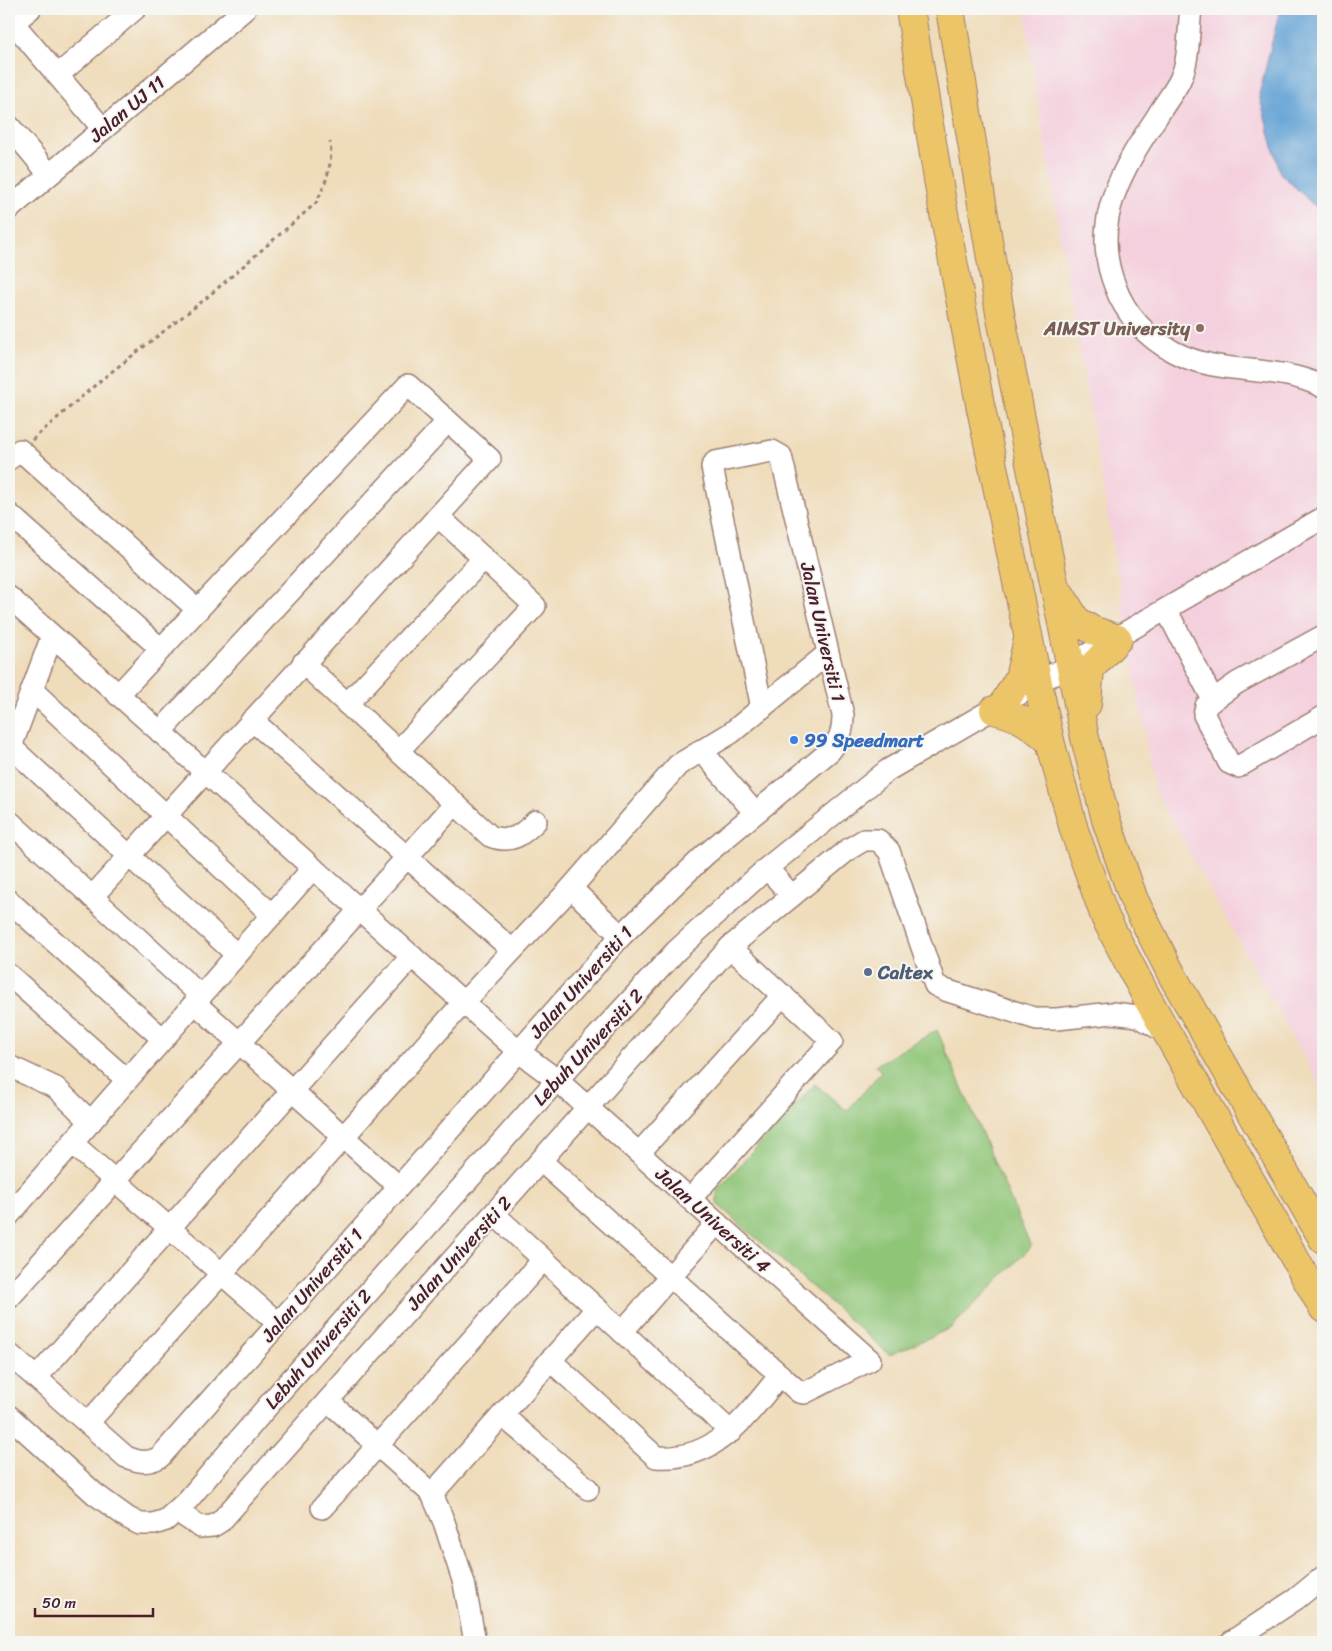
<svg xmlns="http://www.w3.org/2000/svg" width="1332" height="1651" viewBox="0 0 1332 1651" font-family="Sriracha,sans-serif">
	<rect width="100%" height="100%" fill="#f6f6f2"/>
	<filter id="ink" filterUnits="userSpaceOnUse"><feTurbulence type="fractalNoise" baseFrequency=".02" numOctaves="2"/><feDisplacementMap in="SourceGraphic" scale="10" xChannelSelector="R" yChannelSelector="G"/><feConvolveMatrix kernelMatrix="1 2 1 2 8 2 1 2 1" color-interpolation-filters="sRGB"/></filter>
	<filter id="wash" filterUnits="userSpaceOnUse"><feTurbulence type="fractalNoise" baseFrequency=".0096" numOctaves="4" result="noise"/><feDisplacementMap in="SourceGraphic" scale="20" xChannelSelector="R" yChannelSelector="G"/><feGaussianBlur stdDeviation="1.12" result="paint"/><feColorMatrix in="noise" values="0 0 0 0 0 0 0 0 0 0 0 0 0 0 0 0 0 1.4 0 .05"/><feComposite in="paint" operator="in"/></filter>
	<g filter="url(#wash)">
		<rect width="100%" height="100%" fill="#efdcba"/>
		<polygon fill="#f4cfdd" points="1025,9 1323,9 1323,1091 1154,789 1037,97"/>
		<polygon fill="#8fc577" stroke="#6c7251" points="937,1030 1031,1247 951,1328 890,1355 717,1204 717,1190 815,1084 847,1111 881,1072 876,1065"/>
		<polygon fill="#62a1d4" stroke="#566080" points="1280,9 1323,9 1323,214 1280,173 1259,95"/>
	</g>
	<g filter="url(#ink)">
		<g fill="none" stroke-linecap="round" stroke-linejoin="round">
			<defs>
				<g id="minor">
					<path d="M1191,9C1188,31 1190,59 1180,80C1174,92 1165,103 1158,115C1123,168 1089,221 1115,286C1125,314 1147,338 1174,352C1222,377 1276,363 1323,387"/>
					<polyline points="9,18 103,129"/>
					<polyline points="13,23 30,9"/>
					<polyline points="58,75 135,9"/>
					<polyline points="9,126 49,174"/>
					<polyline points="9,209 245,9"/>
					<polyline points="9,459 20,450 198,610"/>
					<polyline points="9,514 161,649"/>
					<polyline points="9,597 518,1051 557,1080 870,1360 804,1393 799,1392 541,1161"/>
					<polyline points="1167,611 1213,700 1237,683 1323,636"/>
					<path d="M303,663L490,836C511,844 521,836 536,821"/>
					<polyline points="32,690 272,915"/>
					<polyline points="1213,700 1206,706 1204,715 1229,763 1238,767 1323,717"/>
					<polyline points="347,704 484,558"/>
					<polyline points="252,720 512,950"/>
					<polyline points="160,732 448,421"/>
					<polyline points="11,747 237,955"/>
					<polyline points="701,750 755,813"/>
					<polyline points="398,751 535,606 438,516"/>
					<polyline points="9,752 52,636"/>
					<polyline points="9,821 201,996"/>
					<polyline points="767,868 792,896"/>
					<polyline points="571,888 621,936"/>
					<polyline points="92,897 490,459 408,385 118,695"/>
					<polyline points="9,901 163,1039"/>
					<polyline points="9,975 127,1080"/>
					<polyline points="195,1003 398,1186"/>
					<polyline points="9,1066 56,1088 91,1122"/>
					<polyline points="72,1143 278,1323"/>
					<polyline points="639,1153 783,995"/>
					<polyline points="690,1199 832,1041 730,947"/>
					<polyline points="494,1214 731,1432"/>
					<polyline points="9,1215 313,868"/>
					<polyline points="9,1298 455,804"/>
					<polyline points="622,1332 717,1223"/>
					<path d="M9,1354L126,1457C139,1462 147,1464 160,1457L621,936L705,855L830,751C840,739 843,731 843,715L781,456L772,451L715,462L712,467L762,708"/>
					<path d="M550,1360L656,1457C715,1462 747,1416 780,1375"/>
					<polyline points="36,1378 412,956"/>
					<polyline points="328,1401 432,1494 444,1522 464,1583 475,1642"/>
					<polyline points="502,1415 588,1489"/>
					<polyline points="9,1416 95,1494 128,1518 140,1524 154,1524 166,1520 187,1501 278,1394 557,1080 676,951 767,868 888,770 1323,518"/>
					<polyline points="88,1423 464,1002 571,888 678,765 731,733 827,654"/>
					<polyline points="432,1494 597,1308"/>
					<polyline points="322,1508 543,1260"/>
					<polyline points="177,1511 200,1527 213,1526 221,1521 730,947 849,849 864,840 878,840 889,851 935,985 945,990 1037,1019 1057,1019 1112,1013 1138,1016 1168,1034"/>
					<polyline points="1231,1642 1296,1599 1323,1577"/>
				</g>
				<g id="major">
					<polyline points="910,9 942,203 980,404 1050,741 1074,830 1105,917 1146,996 1323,1308"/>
					<polyline points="950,9 1000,313 1085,738 1106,820 1134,900 1172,975 1323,1239"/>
					<polyline points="1061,595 1076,620 1092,630 1118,639 1090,669 1087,704"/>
					<polyline points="1003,705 1019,678 1027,644"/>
					<path d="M994,710C1020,716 1030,724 1050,741"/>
				</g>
			</defs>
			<use href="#minor" stroke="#9c7e72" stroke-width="24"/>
			<use href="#major" stroke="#9c7e72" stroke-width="30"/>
			<path stroke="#9c7e72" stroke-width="3" stroke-dasharray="4 4" stroke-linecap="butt" d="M32,440L101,380L204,300L316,203C326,183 333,165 330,142"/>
			<use href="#minor" stroke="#fff" stroke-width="21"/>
			<use href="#major" stroke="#ecc569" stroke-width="28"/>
		</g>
	</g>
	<circle fill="#8d6e63" stroke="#f6f6f2" stroke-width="2" cx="1200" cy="328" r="5"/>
	<circle fill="#3f7fe0" stroke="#f6f6f2" stroke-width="2" cx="794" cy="740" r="5"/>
	<circle fill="#5c6f8a" stroke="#f6f6f2" stroke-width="2" cx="868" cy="972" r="5"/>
	<g text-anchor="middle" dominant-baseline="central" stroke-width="4" stroke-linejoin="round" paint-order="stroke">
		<g font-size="19" fill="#4a1f2b" stroke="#f6f6f2">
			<text transform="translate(127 109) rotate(-40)">Jalan UJ 11</text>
			<text transform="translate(823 632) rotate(77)">Jalan Universiti 1</text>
			<text transform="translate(581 982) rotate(-48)">Jalan Universiti 1</text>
			<text transform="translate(588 1047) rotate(-47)">Lebuh Universiti 2</text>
			<text transform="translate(713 1220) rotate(42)">Jalan Universiti 4</text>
			<text transform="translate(459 1253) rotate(-48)">Jalan Universiti 2</text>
			<text transform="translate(312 1285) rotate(-49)">Jalan Universiti 1</text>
			<text transform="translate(318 1349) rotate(-49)">Lebuh Universiti 2</text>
		</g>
		<g font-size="19" font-weight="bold" fill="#785e54" stroke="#f6f6f2" text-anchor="end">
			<text x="1190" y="328">AIMST University</text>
		</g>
		<g font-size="19" font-weight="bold" fill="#366cbe" stroke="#f6f6f2" text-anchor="start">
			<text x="804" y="740">99 Speedmart</text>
		</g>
		<g font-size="19" font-weight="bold" fill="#4e5e75" stroke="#f6f6f2" text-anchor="start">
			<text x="878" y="972">Caltex</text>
		</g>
	</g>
	<rect width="1332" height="1651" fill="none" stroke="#f6f6f2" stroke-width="30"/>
	<path d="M35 1608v8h118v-8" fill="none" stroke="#4a1f2b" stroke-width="2.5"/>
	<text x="42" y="1608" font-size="15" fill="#4a1f2b" stroke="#f6f6f2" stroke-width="4" paint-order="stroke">50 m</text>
</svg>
